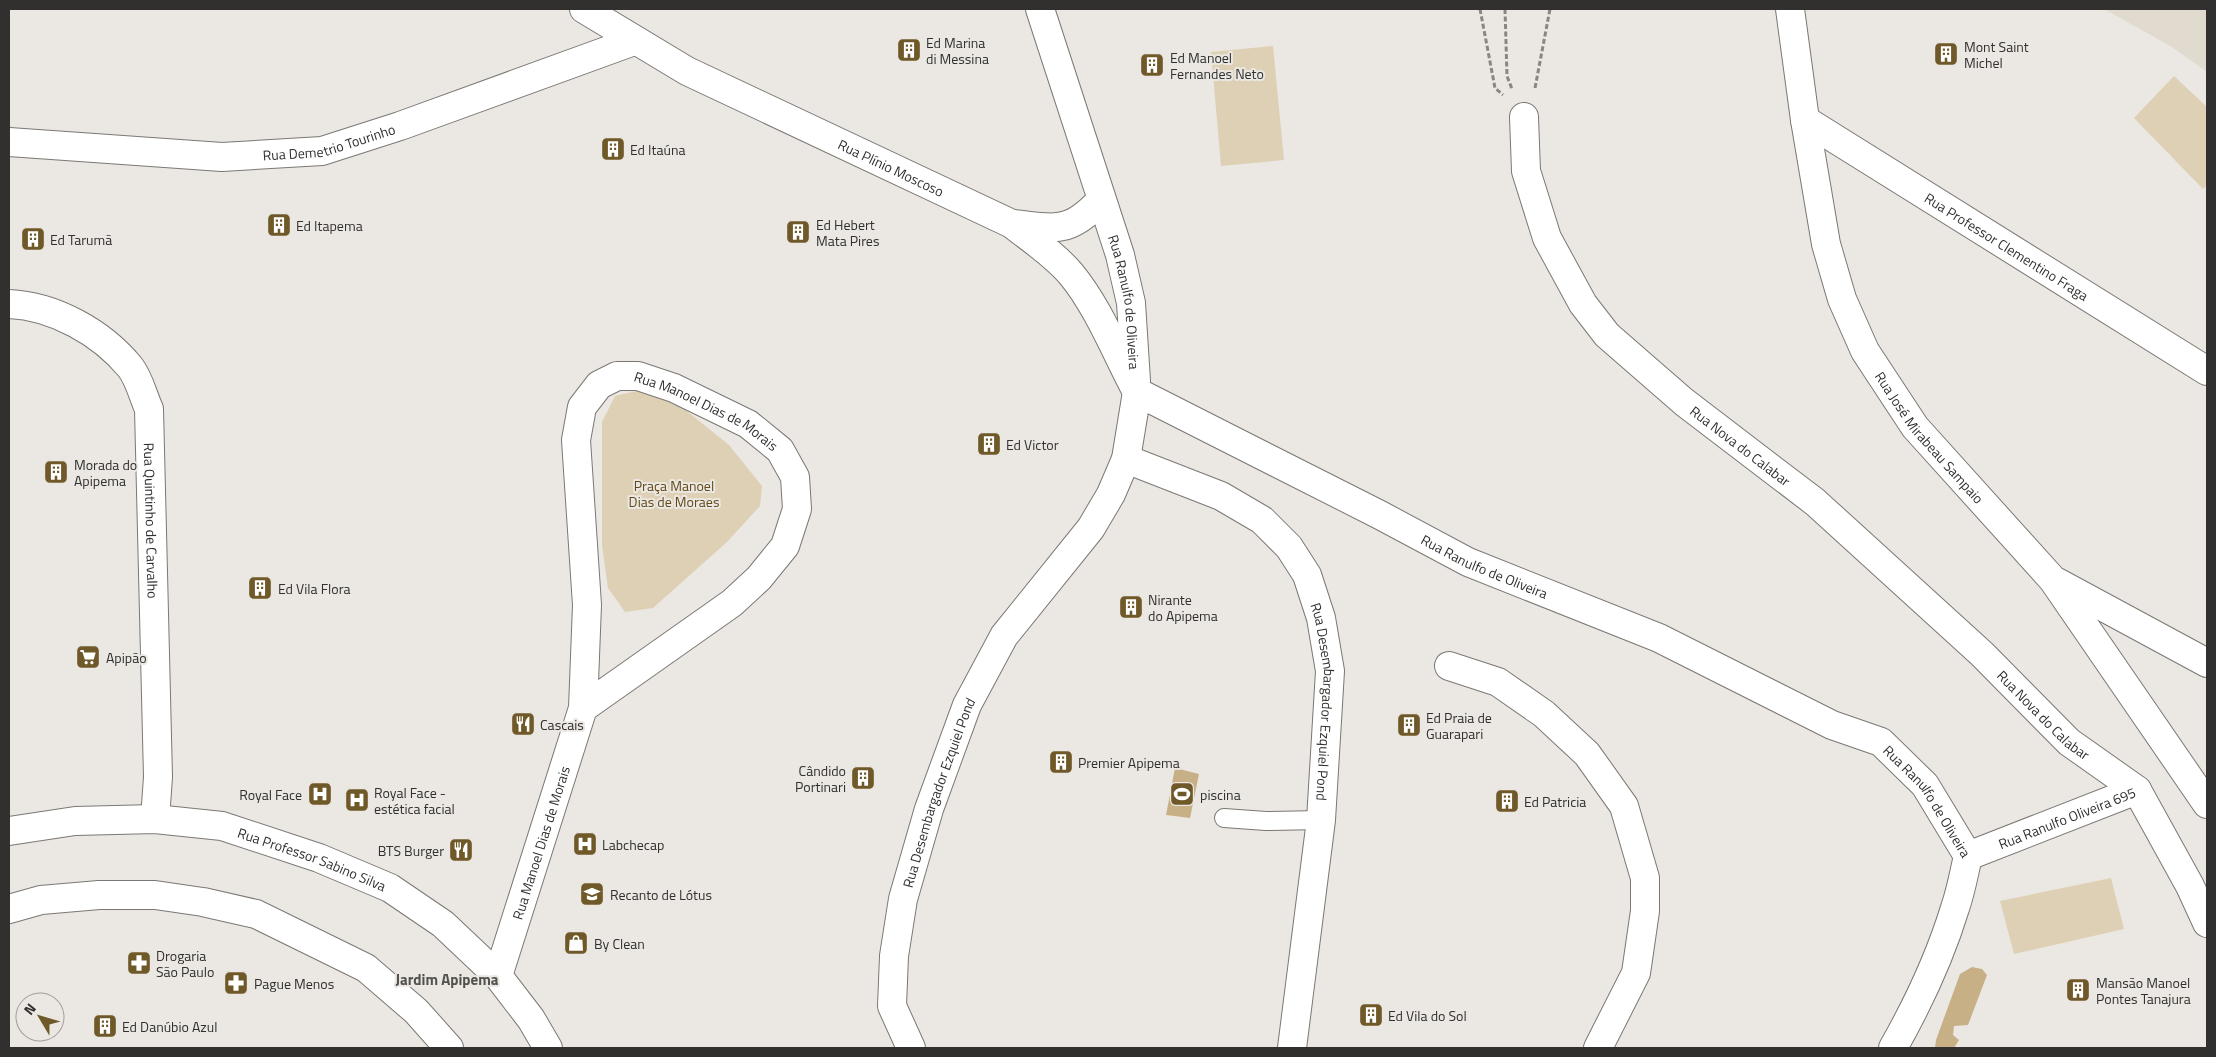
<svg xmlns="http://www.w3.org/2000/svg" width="2216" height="1057" viewBox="0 0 2216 1057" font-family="'Titillium Web',sans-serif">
	<rect width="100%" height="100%" fill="#ebe8e3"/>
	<polygon fill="#e0dacf" points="2104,9 2207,9 2207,72 2172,47"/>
	<g fill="#ded0b5">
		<polygon points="1273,46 1284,160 1221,166 1211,52"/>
		<polygon points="2174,76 2207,107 2207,185 2203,189 2134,118"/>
		<polygon points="640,390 678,404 729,445 762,486 760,506 727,542 653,608 625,612 608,588 602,546 602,422 615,396"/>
		<polygon points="2111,878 2124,929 2014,954 2000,901"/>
	</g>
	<g fill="#c7b086">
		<polygon points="1175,768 1199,774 1190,818 1166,815"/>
		<polygon points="1972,967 1982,969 1987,975 1968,1025 1954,1026 1953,1035 1959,1040 1954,1048 1935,1048 1936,1040 1960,974"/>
	</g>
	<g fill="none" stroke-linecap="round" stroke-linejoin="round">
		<defs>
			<polyline id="lane" points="1224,818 1266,821 1321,820"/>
			<g id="street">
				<path id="s1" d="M1790,9L1805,120L1826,244L1842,299L1865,351L1915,427L2053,580L2207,804"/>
				<path id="s2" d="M1524,117L1526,171L1547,238L1583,304L1607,335L1684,402L1815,502L1982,654L2069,742L2137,790"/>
				<path id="s3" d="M1805,120L2207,371"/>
				<path id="s4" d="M9,142L222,157L322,151L400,126L634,41"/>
				<path id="s5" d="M9,304C54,306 101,332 130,367C139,378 143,396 149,409L158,777L155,819"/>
				<path id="s6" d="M1126,459L1221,496L1262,520L1289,547L1307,575L1321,618L1330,671L1321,820L1292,1048"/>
				<polyline points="2057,582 2207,663"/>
				<polyline points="1449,666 1498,682 1544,714 1587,754 1624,806 1645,878 1645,911 1636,973 1598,1048"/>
				<path id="s7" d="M498,976L583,708L587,605L576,440L582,407L599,385L617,376H638L674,388L748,424L780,450L795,477L797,509L785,546L759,578L732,603L583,708"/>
				<path id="s8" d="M911,1048L892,1006L894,956L903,899L929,809L967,705L1004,636L1091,528L1111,494L1126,459L1137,392"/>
			</g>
			<g id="secondary">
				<path id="s9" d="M584,9L687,71L1012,224C1032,240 1054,254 1071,274C1099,308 1116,353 1137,392"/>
				<path id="s10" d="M1040,9L1120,255L1131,303L1136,381"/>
				<path d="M1012,224C1056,228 1068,235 1101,200"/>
				<path id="s11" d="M1137,392L1380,515L1468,562L1659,638L1832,725L1881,742L1925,785L1968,856C1964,873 1961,891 1955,908C1940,957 1918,1004 1893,1048"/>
				<path id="s12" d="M9,831L75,821L155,819L222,826L319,858L390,888L443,924L498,976L531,1019L548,1048"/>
				<path id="s13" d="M1968,856L2137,790L2190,886L2207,923"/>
				<polyline points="9,909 41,900 99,895 155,895 203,902 256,914 366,968 416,1011 449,1048"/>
			</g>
		</defs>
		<use href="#lane" stroke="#7b7874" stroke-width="20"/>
		<use href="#street" stroke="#7b7874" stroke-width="30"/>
		<use href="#secondary" stroke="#7b7874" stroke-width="30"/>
		<g stroke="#898784" stroke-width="3" stroke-dasharray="5 2.5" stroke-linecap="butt">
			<polyline points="1480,9 1495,88 1503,95"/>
			<polyline points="1505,9 1507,76 1512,89"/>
			<polyline points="1535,88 1550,9"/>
		</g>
		<use href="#lane" stroke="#fff" stroke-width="18"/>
		<use href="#street" stroke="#fff" stroke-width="28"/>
		<use href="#secondary" stroke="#fff" stroke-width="28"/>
	</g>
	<defs>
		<symbol id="building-square" viewBox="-11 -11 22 22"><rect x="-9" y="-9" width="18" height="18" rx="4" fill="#705929" stroke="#ebe8e3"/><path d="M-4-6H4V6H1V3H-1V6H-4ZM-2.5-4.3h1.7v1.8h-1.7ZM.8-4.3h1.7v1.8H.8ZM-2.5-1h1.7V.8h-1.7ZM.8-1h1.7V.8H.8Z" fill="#fff"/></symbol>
		<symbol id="supermarket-square" viewBox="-11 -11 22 22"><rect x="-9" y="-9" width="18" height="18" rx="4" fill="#705929" stroke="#ebe8e3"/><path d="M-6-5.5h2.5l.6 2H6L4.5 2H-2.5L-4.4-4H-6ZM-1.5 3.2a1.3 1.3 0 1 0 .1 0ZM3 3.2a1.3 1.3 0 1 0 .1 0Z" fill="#fff"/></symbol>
		<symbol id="restaurant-square" viewBox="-11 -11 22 22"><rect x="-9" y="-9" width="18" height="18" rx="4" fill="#705929" stroke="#ebe8e3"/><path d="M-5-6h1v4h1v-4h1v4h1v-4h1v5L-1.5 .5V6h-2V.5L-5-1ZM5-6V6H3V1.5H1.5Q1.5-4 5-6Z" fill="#fff"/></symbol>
		<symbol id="hospital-square" viewBox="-11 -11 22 22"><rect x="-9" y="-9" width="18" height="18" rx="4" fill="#705929" stroke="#ebe8e3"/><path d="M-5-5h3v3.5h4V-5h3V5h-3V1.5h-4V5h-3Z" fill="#fff"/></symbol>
		<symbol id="stadium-square" viewBox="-11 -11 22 22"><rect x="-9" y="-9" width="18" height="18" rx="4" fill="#705929" stroke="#ebe8e3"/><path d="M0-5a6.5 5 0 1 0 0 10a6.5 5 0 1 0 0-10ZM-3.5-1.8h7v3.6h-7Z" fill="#fff"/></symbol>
		<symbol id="school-square" viewBox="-11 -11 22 22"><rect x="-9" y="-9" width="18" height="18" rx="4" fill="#705929" stroke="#ebe8e3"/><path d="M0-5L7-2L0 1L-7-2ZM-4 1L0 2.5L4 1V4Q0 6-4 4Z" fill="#fff"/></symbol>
		<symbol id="shop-square" viewBox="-11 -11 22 22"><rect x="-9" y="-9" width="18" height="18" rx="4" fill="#705929" stroke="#ebe8e3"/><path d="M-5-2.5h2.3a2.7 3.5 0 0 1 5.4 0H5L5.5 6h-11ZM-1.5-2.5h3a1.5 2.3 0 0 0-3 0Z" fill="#fff"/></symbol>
		<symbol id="pharmacy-square" viewBox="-11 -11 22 22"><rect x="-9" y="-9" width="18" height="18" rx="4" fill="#705929" stroke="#ebe8e3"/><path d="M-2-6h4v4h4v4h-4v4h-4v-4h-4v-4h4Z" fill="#fff"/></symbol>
	</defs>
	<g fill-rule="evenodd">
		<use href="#building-square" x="895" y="36" width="28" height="28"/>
		<use href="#building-square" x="1932" y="40" width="28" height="28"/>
		<use href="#building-square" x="1138" y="51" width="28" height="28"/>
		<use href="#building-square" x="599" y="135" width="28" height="28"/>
		<use href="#building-square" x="265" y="211" width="28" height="28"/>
		<use href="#building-square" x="784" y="218" width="28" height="28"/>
		<use href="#building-square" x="19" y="225" width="28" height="28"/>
		<use href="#building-square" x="975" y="430" width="28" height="28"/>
		<use href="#building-square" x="42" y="458" width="28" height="28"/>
		<use href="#building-square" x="246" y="574" width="28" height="28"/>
		<use href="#building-square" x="1117" y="593" width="28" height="28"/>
		<use href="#supermarket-square" x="74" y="643" width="28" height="28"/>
		<use href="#restaurant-square" x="509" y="710" width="28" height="28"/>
		<use href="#building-square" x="1395" y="711" width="28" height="28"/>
		<use href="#building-square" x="1047" y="748" width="28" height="28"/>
		<use href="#building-square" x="849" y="764" width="28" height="28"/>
		<use href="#hospital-square" x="306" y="780" width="28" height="28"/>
		<use href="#stadium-square" x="1168" y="780" width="28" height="28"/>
		<use href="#hospital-square" x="343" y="786" width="28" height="28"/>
		<use href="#building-square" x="1493" y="787" width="28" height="28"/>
		<use href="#hospital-square" x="571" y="830" width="28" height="28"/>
		<use href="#restaurant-square" x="447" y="836" width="28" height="28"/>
		<use href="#school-square" x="578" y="880" width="28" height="28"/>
		<use href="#shop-square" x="562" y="929" width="28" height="28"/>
		<use href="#pharmacy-square" x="125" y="949" width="28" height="28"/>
		<use href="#pharmacy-square" x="222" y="969" width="28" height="28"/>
		<use href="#building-square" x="2064" y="976" width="28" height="28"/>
		<use href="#building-square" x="1357" y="1001" width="28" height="28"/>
		<use href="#building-square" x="91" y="1012" width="28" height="28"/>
	</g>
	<g text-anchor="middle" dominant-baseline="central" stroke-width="4" stroke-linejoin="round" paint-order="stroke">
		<g font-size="14" fill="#31302e" stroke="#ebe8e3" text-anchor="start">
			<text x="926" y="42">Ed Marina<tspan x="926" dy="16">di Messina</tspan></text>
			<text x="1964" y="46">Mont Saint<tspan x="1964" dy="16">Michel</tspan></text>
			<text x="1170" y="57">Ed Manoel<tspan x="1170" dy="16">Fernandes Neto</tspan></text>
			<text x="630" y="149">Ed Itaúna</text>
			<text x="816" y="224">Ed Hebert<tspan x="816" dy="16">Mata Pires</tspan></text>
			<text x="296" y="225">Ed Itapema</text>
			<text x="50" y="239">Ed Tarumã</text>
			<text x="1006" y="444">Ed Victor</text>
			<text x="74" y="464">Morada do<tspan x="74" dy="16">Apipema</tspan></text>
			<text x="278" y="588">Ed Vila Flora</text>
			<text x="1148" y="599">Nirante<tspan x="1148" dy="16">do Apipema</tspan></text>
			<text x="106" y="657">Apipão</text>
			<text x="1426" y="717">Ed Praia de<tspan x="1426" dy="16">Guarapari</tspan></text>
			<text x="540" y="724">Cascais</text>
			<text x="1078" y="762">Premier Apipema</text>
			<text x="846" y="770" text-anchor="end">Cândido<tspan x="846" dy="16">Portinari</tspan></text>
			<text x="374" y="792">Royal Face -<tspan x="374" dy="16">estética facial</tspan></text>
			<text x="302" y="794" text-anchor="end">Royal Face</text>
			<text x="1200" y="794">piscina</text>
			<text x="1524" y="801">Ed Patricia</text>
			<text x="602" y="844">Labchecap</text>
			<text x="444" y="850" text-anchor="end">BTS Burger</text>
			<text x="610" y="894">Recanto de Lótus</text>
			<text x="594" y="943">By Clean</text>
			<text x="156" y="955">Drogaria<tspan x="156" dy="16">São Paulo</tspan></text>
			<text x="2096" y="982">Mansão Manoel<tspan x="2096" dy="16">Pontes Tanajura</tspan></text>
			<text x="254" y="983">Pague Menos</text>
			<text x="1388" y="1015">Ed Vila do Sol</text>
			<text x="122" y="1026">Ed Danúbio Azul</text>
		</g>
		<g font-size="14" fill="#31302e" stroke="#ebe8e3">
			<text stroke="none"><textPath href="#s4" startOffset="322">Rua Demetrio Tourinho</textPath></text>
			<text stroke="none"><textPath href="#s9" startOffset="346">Rua Plínio Moscoso</textPath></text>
			<text stroke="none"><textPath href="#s3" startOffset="238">Rua Professor Clementino Fraga</textPath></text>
			<text stroke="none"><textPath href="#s10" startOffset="306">Rua Ranulfo de Oliveira</textPath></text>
			<text stroke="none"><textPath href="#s7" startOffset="729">Rua Manoel Dias de Morais</textPath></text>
			<text stroke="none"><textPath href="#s1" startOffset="460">Rua José Mirabeau Sampaio</textPath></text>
			<text stroke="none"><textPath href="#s2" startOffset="412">Rua Nova do Calabar</textPath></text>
			<text stroke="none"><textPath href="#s5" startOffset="298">Rua Quintinho de Carvalho</textPath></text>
			<text stroke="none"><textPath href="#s11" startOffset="389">Rua Ranulfo de Oliveira</textPath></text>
			<text stroke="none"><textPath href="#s6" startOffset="350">Rua Desembargador Ezquiel Pond</textPath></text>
			<text stroke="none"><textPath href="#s2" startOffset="818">Rua Nova do Calabar</textPath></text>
			<text stroke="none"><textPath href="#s8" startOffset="266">Rua Desembargador Ezquiel Pond</textPath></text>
			<text stroke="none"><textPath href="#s11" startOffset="899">Rua Ranulfo de Oliveira</textPath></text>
			<text stroke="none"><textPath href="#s13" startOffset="106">Rua Ranulfo Oliveira 695</textPath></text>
			<text stroke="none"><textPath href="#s7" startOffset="140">Rua Manoel Dias de Morais</textPath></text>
			<text stroke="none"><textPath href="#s12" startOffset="310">Rua Professor Sabino Silva</textPath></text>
		</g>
		<g font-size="14" fill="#624a17" stroke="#ebe8e3">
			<text x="674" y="485">Praça Manoel<tspan x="674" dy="16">Dias de Moraes</tspan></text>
		</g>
		<g font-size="15" font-weight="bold" fill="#53514d" stroke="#ebe8e3">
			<text x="447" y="979">Jardim Apipema</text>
		</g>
	</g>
	<rect width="2216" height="1057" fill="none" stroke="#31302e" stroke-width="20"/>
	<g transform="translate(40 1017) rotate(308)"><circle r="24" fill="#ebe8e3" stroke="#a19e9b"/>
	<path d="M0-4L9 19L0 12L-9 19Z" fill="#705929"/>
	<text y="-8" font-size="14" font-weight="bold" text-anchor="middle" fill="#31302e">N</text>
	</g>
</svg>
